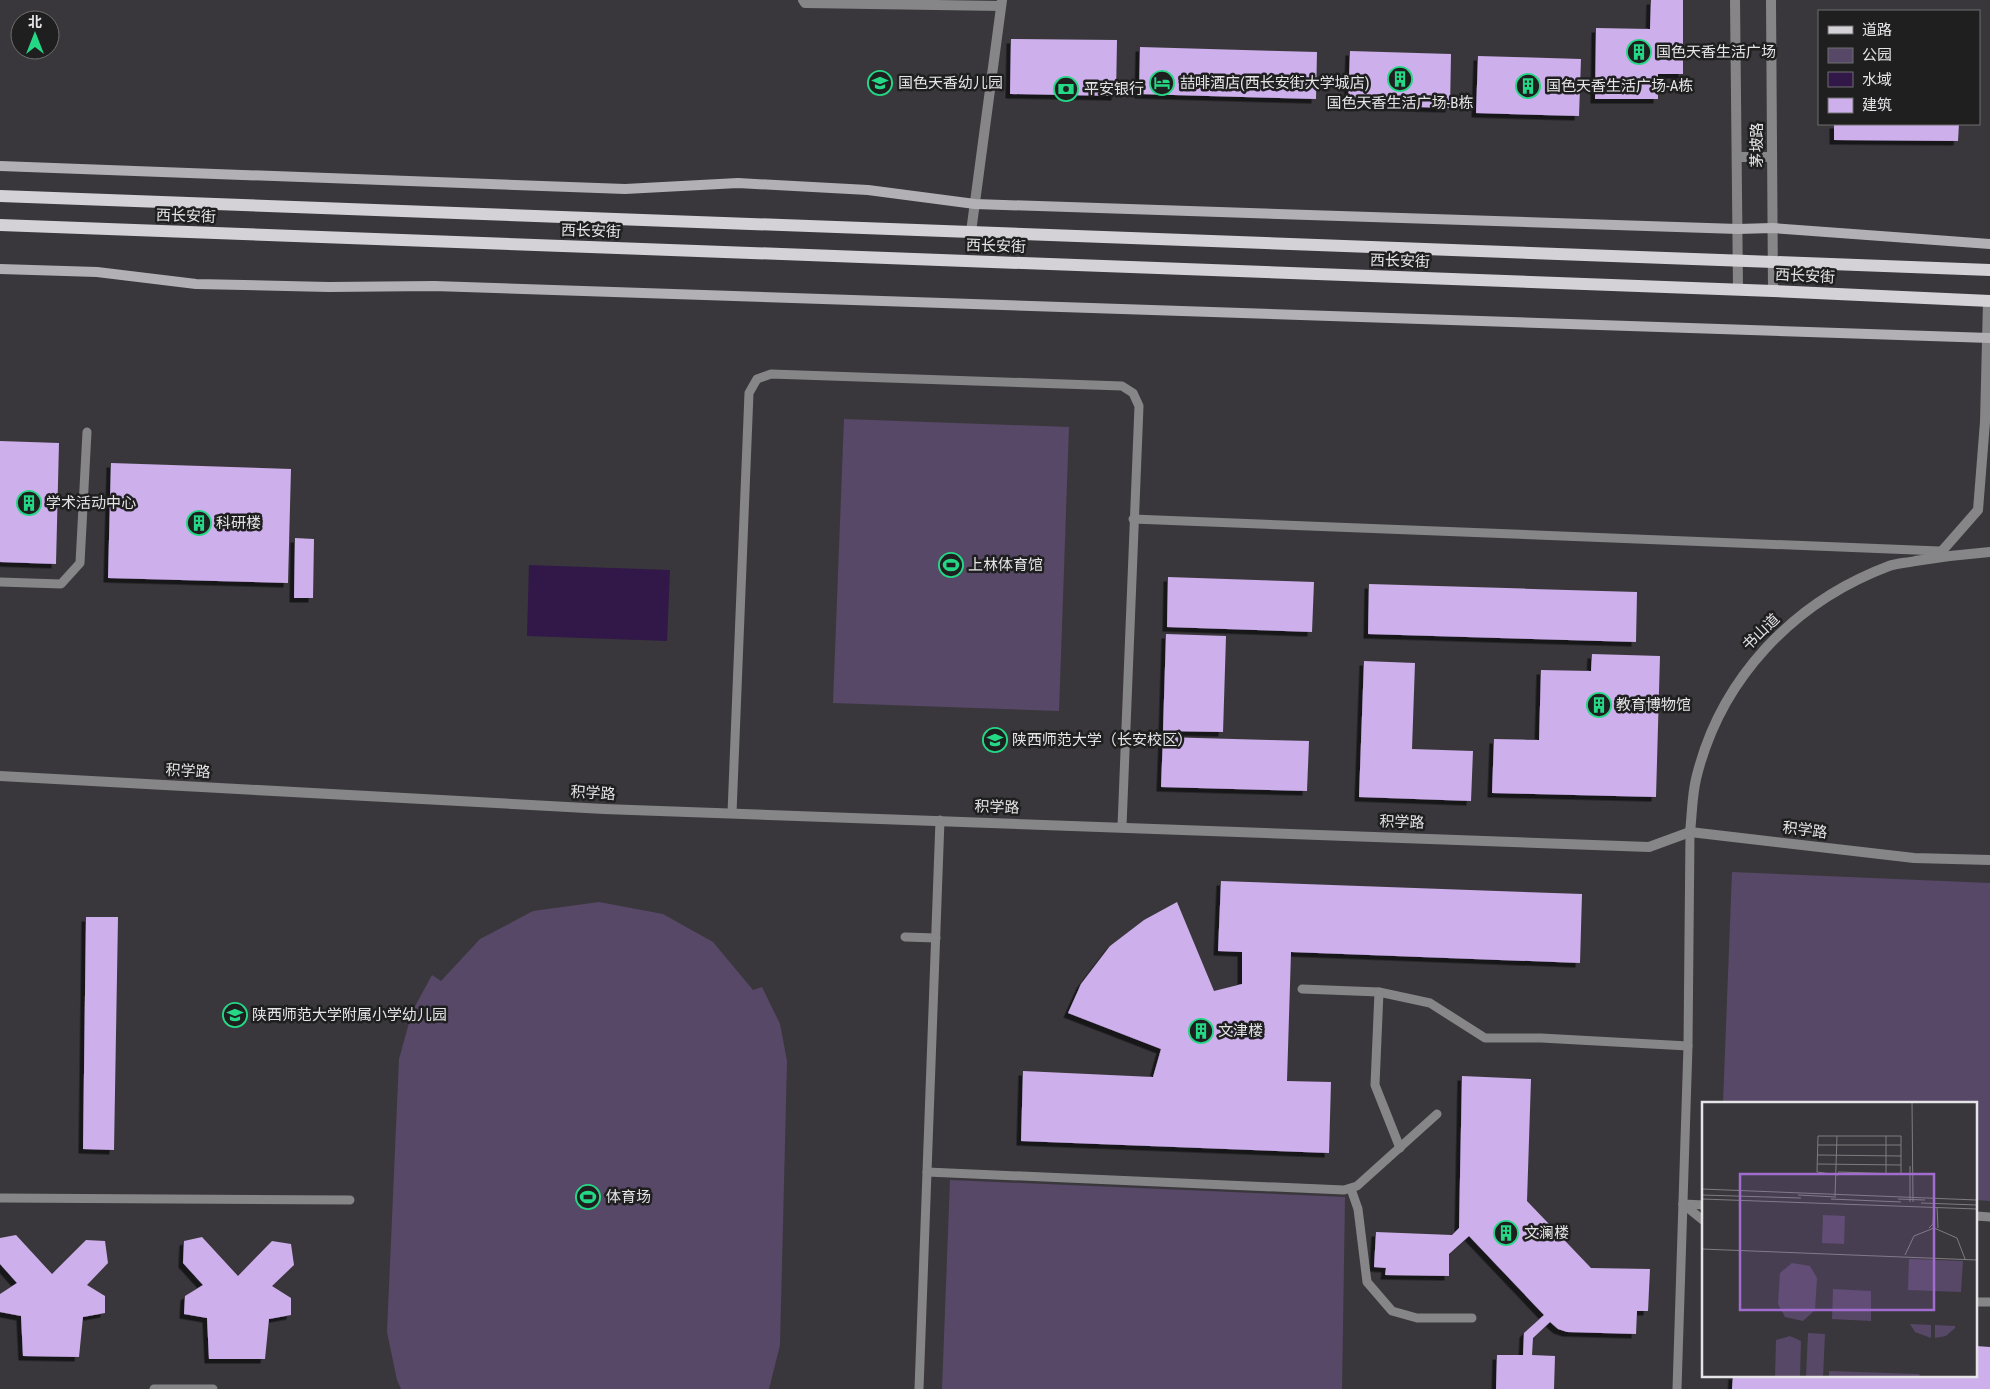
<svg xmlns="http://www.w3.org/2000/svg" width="1990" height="1389" viewBox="0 0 1990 1389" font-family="'Roboto Condensed','Noto Sans SC',sans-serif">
	<defs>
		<filter id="shadow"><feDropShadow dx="-4.5" dy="4.5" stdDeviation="0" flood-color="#0009"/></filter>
	</defs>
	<rect width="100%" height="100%" fill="#39373b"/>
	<g fill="#574867">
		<polygon points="844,419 1069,427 1059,711 833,703"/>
		<polygon points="1732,872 1990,883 1990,1201 1976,1200 1976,1103 1723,1103"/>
		<polygon points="599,902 663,914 713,942 753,990 762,987 780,1024 787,1061 780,1345 769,1389 401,1389 397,1380 387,1332 399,1059 412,1012 432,975 441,981 480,939 533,911"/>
		<polygon points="950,1180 1345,1197 1342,1389 942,1389"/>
	</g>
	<polygon fill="#321848" points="529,565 670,570 667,641 527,636"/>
	<g fill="#ccafeb" filter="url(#shadow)">
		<polygon points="1651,0 1683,0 1683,74 1658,74 1658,99 1595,99 1596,28 1650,29"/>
		<polygon points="1011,39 1117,40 1116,96 1010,94"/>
		<polygon points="1140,47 1317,52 1316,99 1139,94"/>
		<polygon points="1350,51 1451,54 1450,108 1348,105"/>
		<polygon points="1478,56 1581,59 1579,116 1476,113"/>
		<polygon points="1834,124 1959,124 1958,141 1834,140"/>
		<polygon points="0,441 59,443 56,564 0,562"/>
		<polygon points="111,463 291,469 288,583 108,578"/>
		<polygon points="295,538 314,539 313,598 294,598"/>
		<polygon points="1168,577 1314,582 1312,632 1167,627"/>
		<polygon points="1369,584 1637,592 1636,642 1368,634"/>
		<polygon points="1166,634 1226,636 1223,732 1163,731"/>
		<polygon points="1592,654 1660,656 1656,797 1492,793 1494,739 1539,740 1541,670 1591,671"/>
		<polygon points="1364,661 1415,663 1412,749 1473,751 1471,801 1359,797"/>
		<polygon points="1163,737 1309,741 1307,791 1161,787"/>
		<polygon points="1221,881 1582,894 1580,963 1291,952 1287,1081 1331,1082 1329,1153 1021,1141 1023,1071 1153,1077 1161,1049 1068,1013 1081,984 1110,946 1144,920 1177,902 1214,991 1242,984 1242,952 1218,951"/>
		<polygon points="86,917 118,917 114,1150 83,1149"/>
		<polygon points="1462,1076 1531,1079 1527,1201 1591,1268 1650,1269 1648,1311 1637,1311 1636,1334 1567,1332 1558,1329 1550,1322 1533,1338 1532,1355 1555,1356 1554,1389 1496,1389 1497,1355 1523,1355 1524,1333 1544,1315 1469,1236 1449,1254 1449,1276 1385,1275 1386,1268 1374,1267 1376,1232 1452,1235 1459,1228"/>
		<polygon points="16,1235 52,1274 86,1240 105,1241 108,1263 87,1285 105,1296 105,1313 83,1317 79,1357 23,1356 21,1316 0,1312 0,1294 17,1283 0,1264 0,1238"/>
		<polygon points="202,1237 238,1276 272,1241 291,1244 294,1265 272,1286 291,1298 291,1315 269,1319 265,1359 209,1359 207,1318 184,1314 185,1296 203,1285 183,1263 184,1241"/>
		<polygon points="1976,1346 1990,1347 1990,1389 1732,1389 1733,1375 1976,1375"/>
	</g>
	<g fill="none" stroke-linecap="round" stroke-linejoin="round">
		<g stroke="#868587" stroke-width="9">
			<polyline points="1133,519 1939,551"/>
			<polyline points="0,582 61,584 80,563 87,432"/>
			<polyline points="732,813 749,393 757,379 771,374 1122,386 1133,393 1139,406 1122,826"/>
			<polyline points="905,937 936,938"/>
			<polyline points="1302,989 1379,992 1430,1003 1485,1038 1541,1038 1688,1046"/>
			<polyline points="1379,992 1375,1085 1400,1148"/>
			<polyline points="927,1172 1344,1190 1357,1186 1437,1114"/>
			<polyline points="1351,1189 1358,1209 1367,1282 1392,1311 1417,1318 1472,1318"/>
			<polyline points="0,1198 350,1200"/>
			<polyline points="1683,1204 1704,1221"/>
			<polyline points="1683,1204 1704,1205"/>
			<polyline points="1976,1216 1990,1217"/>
			<polyline points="1976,1302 1990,1302"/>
			<polyline points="154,1389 213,1389"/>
			<polyline points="919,1389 940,820"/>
			<polyline points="1677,1389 1688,1046 1690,832"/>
		</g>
		<g stroke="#868587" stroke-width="10">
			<polyline points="803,0 805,3 1001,6"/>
			<polyline points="971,232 1002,0"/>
			<polyline points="1932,554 1942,551 1978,510 1985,422 1988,301"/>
			<polyline points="0,776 604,809 1649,847 1690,832 1914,858 1990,860"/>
			<path d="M1690,832C1692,815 1692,796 1696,779C1720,679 1793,602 1889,566C1897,563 1907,563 1915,561C1940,557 1965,554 1990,552"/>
		</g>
		<g stroke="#868587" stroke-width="10">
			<polyline points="1735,0 1738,289"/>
			<polyline points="1771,0 1773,291"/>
			<polyline points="1737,157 1772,157"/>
		</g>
		<g stroke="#b2b0b4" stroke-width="10">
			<polyline points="0,166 625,189 738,183 868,190 975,204 1738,229 1772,228 1990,244"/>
			<polyline points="0,269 97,272 196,284 329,287 434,286 1990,338"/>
		</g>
		<g stroke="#d4d2d6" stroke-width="12">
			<polyline points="0,196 1990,270"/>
			<polyline points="0,225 1773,291 1990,301"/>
		</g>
	</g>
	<defs>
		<symbol id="building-ring" viewBox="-11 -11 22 22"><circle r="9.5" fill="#1f1f20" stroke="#24d886" stroke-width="1.5"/><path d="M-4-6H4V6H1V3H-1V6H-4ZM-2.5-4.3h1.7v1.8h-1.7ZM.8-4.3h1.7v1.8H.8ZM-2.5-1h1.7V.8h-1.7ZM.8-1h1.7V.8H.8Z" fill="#24d886"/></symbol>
		<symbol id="school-ring" viewBox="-11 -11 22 22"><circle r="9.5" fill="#1f1f20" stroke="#24d886" stroke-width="1.5"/><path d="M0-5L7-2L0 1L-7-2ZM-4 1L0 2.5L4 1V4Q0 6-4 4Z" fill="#24d886"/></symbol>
		<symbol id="hotel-ring" viewBox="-11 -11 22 22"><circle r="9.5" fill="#1f1f20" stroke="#24d886" stroke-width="1.5"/><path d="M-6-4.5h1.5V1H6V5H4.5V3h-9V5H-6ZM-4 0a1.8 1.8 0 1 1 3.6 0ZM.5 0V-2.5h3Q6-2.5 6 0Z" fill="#24d886"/></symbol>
		<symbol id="bank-ring" viewBox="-11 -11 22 22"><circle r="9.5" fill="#1f1f20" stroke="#24d886" stroke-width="1.5"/><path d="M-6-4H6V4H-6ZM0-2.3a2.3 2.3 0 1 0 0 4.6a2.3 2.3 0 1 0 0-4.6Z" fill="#24d886"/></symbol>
		<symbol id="stadium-ring" viewBox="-11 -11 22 22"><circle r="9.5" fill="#1f1f20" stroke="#24d886" stroke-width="1.5"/><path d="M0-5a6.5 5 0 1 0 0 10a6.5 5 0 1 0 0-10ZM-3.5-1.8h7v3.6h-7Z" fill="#24d886"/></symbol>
		<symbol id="university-ring" viewBox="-11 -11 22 22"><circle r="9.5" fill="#1f1f20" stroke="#24d886" stroke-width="1.5"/><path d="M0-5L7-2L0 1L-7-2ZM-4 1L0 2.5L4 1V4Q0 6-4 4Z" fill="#24d886"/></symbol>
	</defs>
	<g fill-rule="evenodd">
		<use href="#building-ring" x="1625" y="38" width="28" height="28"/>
		<use href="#building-ring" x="1386" y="65" width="28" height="28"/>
		<use href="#school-ring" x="866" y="69" width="28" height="28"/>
		<use href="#hotel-ring" x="1148" y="69" width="28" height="28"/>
		<use href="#building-ring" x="1514" y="72" width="28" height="28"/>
		<use href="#bank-ring" x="1052" y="75" width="28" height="28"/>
		<use href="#building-ring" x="15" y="489" width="28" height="28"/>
		<use href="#building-ring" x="185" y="509" width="28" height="28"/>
		<use href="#stadium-ring" x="937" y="551" width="28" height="28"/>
		<use href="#building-ring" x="1585" y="691" width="28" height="28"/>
		<use href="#university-ring" x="981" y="726" width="28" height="28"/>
		<use href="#school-ring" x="221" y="1001" width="28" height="28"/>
		<use href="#building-ring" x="1187" y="1017" width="28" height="28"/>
		<use href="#stadium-ring" x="574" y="1183" width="28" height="28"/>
		<use href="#building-ring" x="1492" y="1219" width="28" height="28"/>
	</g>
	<g text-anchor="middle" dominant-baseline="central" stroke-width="5" stroke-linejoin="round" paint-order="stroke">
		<g font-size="15" fill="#e5e4e6" stroke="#1f1f20" text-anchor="start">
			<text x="1656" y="52">国色天香生活广场</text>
			<text x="898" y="83">国色天香幼儿园</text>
			<text x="1180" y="83">喆啡酒店(西长安街大学城店)</text>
			<text x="1546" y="86">国色天香生活广场-A栋</text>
			<text x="1084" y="89">平安银行</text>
			<text x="1400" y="103" text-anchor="middle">国色天香生活广场-B栋</text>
			<text x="46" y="503">学术活动中心</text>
			<text x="216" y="523">科研楼</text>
			<text x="968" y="565">上林体育馆</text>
			<text x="1616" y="705">教育博物馆</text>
			<text x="1012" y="740">陕西师范大学（长安校区）</text>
			<text x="252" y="1015">陕西师范大学附属小学幼儿园</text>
			<text x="1218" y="1031">文津楼</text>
			<text x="606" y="1197">体育场</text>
			<text x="1524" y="1233">文澜楼</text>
		</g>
		<g font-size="15" fill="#e5e4e6" stroke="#1f1f20">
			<text transform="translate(1757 145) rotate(-90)">茅坡路</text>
			<text transform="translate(186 216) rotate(2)">西长安街</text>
			<text transform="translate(591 231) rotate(2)">西长安街</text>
			<text transform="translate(996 246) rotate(2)">西长安街</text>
			<text transform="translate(1400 261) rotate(2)">西长安街</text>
			<text transform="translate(1805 276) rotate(3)">西长安街</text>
			<text transform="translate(1761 632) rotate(-44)">书山道</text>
			<text transform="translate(188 771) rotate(3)">积学路</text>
			<text transform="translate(593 793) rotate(3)">积学路</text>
			<text transform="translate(997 807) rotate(2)">积学路</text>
			<text transform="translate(1402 822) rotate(2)">积学路</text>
			<text transform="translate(1805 830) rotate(7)">积学路</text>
		</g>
	</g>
	<g transform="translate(1702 1102)">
		<rect width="275" height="275" fill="#39373b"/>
		<path d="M121,113L143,114L142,142L120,141ZM207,157L261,159L259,190L206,188ZM90,161L108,164L115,176L113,208L101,219L83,215L76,202L78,171ZM131,187L169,189V219L130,217ZM208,222L229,223V236L213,230ZM233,223L253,224V226L244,234L233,236ZM106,231L123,232L121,275H104ZM88,234L99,239L98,275H73L74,238ZM127,269L217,272L218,274L127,275Z" fill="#574867"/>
		<path fill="none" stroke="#7e7c7f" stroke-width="1" d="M210,0L211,100M116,43H199M116,53L199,54M116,62L199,63M136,70L199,72V34H184M136,73L115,70L116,34H184V71M0,87L275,98M0,93L99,96M96,93L134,95M133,94L135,34M0,97L275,107M129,97L199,100M196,97L223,98M208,100V64M219,101L275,103M235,105L236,126M227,126L231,122L232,105M0,147L275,158M203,153L212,134L232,126L255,136L263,157"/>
		<path fill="#a06ccd" fill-opacity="0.15" stroke="#a06ccd" stroke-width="2.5" d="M38,72H232V208H38Z"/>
		<rect width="275" height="275" fill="none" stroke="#e5e4e6" stroke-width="2.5"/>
	</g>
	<rect x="1818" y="10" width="162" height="115" fill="#1f1f20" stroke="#6e6e6f"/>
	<rect x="1828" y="26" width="25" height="8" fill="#d4d2d6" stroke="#6e6e6f"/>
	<text x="1862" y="35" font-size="15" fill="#e5e4e6">道路</text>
	<rect x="1828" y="48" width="25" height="15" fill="#574867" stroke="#6e6e6f"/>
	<text x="1862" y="60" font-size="15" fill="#e5e4e6">公园</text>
	<rect x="1828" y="72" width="25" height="15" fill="#321848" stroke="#6e6e6f"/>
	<text x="1862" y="85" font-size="15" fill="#e5e4e6">水域</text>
	<rect x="1828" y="98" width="25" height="15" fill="#ccafeb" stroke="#6e6e6f"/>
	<text x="1862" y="110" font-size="15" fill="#e5e4e6">建筑</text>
	<g transform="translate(35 35)"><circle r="24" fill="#1f1f20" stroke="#6e6e6f"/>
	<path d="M0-4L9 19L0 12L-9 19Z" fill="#24d886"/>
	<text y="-8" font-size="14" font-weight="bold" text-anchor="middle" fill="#e5e4e6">北</text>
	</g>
</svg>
